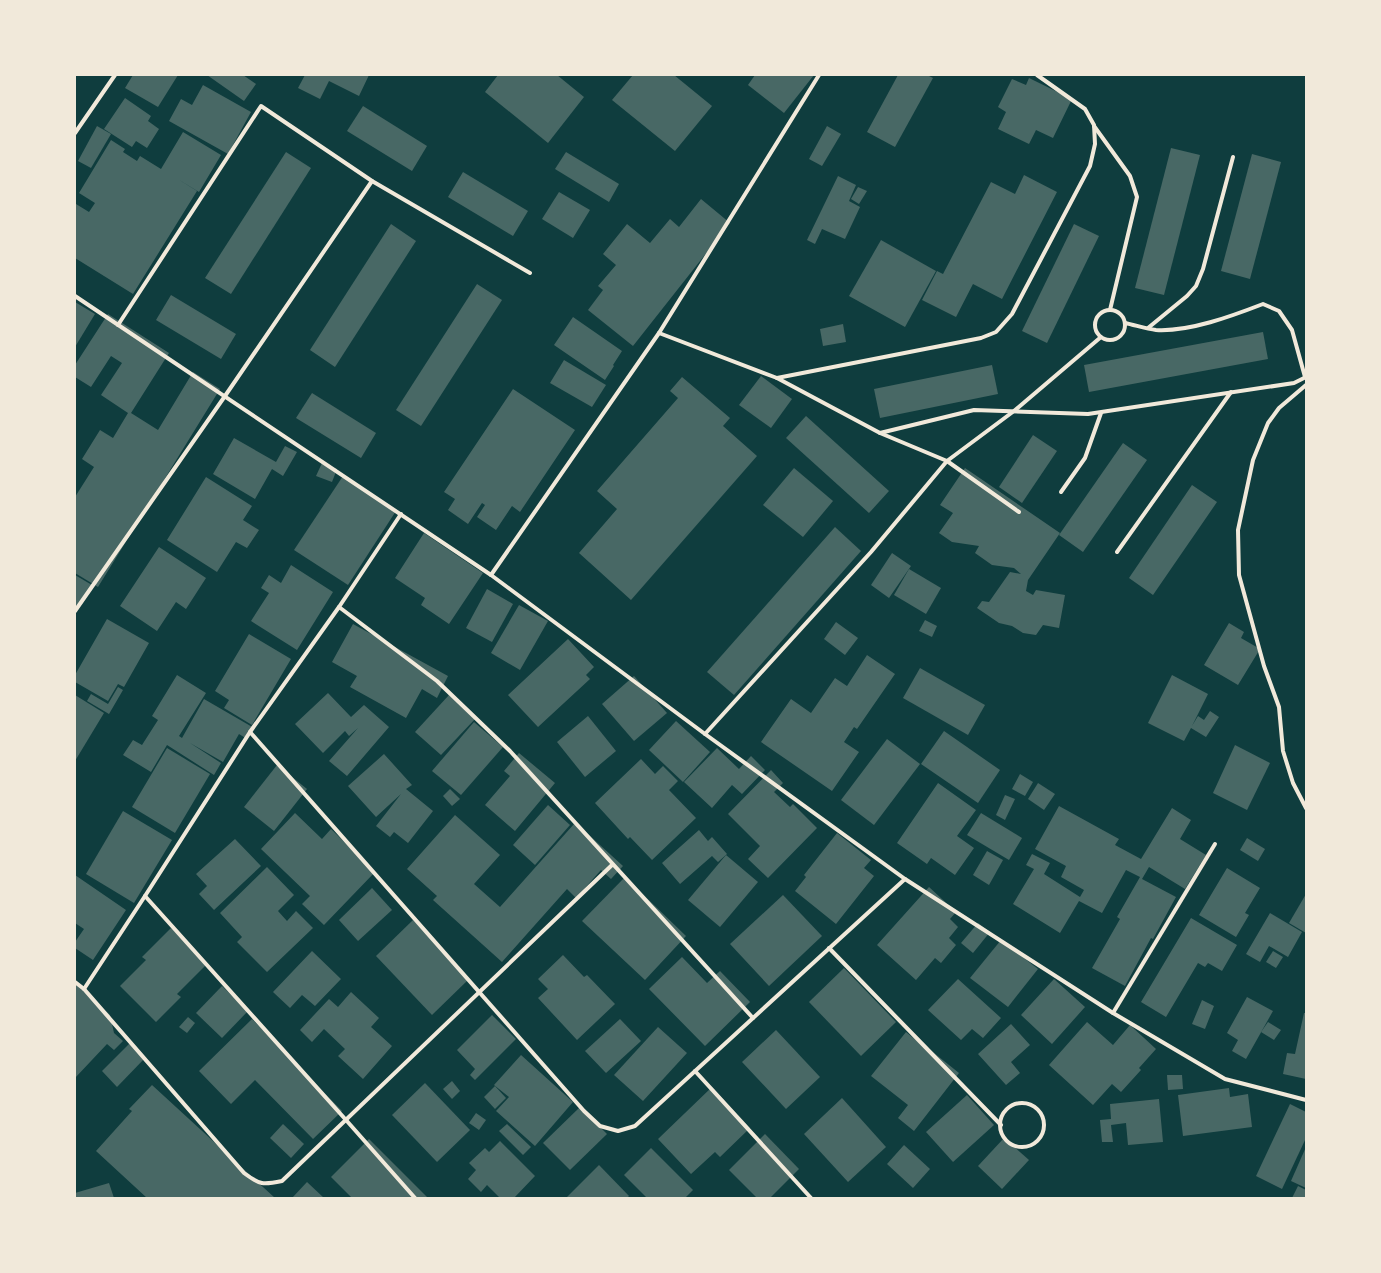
<svg xmlns="http://www.w3.org/2000/svg" width="1381" height="1273" viewBox="0 0 1381 1273" font-family="Commissioner,sans-serif">
	<rect width="100%" height="100%" fill="#0f3d3e"/>
	<g fill="#486865">
		<polygon points="133,75 178,75 158,107 125,88"/>
		<polygon points="207,75 243,75 256,84 244,101"/>
		<polygon points="305,75 313,76 369,75 359,96 329,81 320,99 298,88"/>
		<polygon points="498,75 557,75 584,97 548,143 485,92"/>
		<polygon points="633,75 674,75 712,106 675,151 612,100"/>
		<polygon points="755,75 814,75 784,113 748,85"/>
		<polygon points="898,75 927,75 933,78 895,147 867,132"/>
		<polygon points="1029,78 1072,99 1053,138 1036,130 1029,144 998,129 1006,112 998,107 1012,79 1026,85"/>
		<polygon points="203,85 251,112 228,154 169,121 181,99 192,105"/>
		<polygon points="125,98 151,116 148,121 159,129 147,148 136,141 132,147 104,129"/>
		<polygon points="363,106 427,146 412,171 347,131"/>
		<polygon points="97,126 111,134 91,168 78,161"/>
		<polygon points="827,126 841,134 822,166 809,159"/>
		<polygon points="183,132 221,155 199,192 176,178 197,191 133,294 75,258 75,206 76,204 89,212 95,203 79,193 111,140 125,149 123,152 137,161 140,156 161,169"/>
		<polygon points="1171,148 1200,155 1164,295 1135,288"/>
		<polygon points="286,152 311,168 231,294 205,278"/>
		<polygon points="566,152 619,184 609,202 555,169"/>
		<polygon points="1252,154 1281,162 1250,279 1221,271"/>
		<polygon points="463,172 528,211 513,236 448,197"/>
		<polygon points="1024,175 1057,192 1002,299 973,284 956,317 922,300 937,271 943,274 991,182 1015,194"/>
		<polygon points="838,176 856,185 849,201 860,207 845,239 822,229 815,244 807,240"/>
		<polygon points="858,187 867,191 859,204 851,199"/>
		<polygon points="559,192 590,210 573,238 542,219"/>
		<polygon points="701,199 730,223 633,346 588,310 603,290 598,286 616,265 603,254 627,224 650,243 670,219 679,227"/>
		<polygon points="391,224 416,241 335,367 310,350"/>
		<polygon points="1074,224 1099,236 1047,343 1022,331"/>
		<polygon points="881,240 936,271 905,327 849,296"/>
		<polygon points="477,284 502,300 421,426 396,410"/>
		<polygon points="171,295 236,334 221,359 156,320"/>
		<polygon points="75,302 95,314 75,347"/>
		<polygon points="108,314 169,353 131,413 158,430 193,372 220,389 98,587 75,573 75,497 94,467 82,459 100,430 113,438 128,413 101,395 122,363 111,356 91,387 75,377 75,365"/>
		<polygon points="573,317 622,351 613,365 614,366 605,380 554,345"/>
		<polygon points="843,324 846,342 823,346 820,329"/>
		<polygon points="1263,332 1268,359 1089,392 1084,365"/>
		<polygon points="564,360 606,385 592,407 550,383"/>
		<polygon points="992,365 998,394 880,418 874,389"/>
		<polygon points="761,376 792,399 771,428 739,405"/>
		<polygon points="682,377 730,418 723,426 757,456 631,600 579,553 617,509 597,491 678,398 670,391"/>
		<polygon points="513,389 575,430 520,512 512,506 496,530 477,517 485,505 482,503 468,524 448,510 455,499 444,492"/>
		<polygon points="312,393 376,433 361,458 296,418"/>
		<polygon points="806,416 889,491 869,513 786,438"/>
		<polygon points="1033,435 1057,451 1022,503 999,487"/>
		<polygon points="234,438 276,462 285,446 297,452 283,476 272,469 255,499 213,474"/>
		<polygon points="1123,443 1147,460 1083,552 1059,535"/>
		<polygon points="322,463 337,469 332,482 316,476"/>
		<polygon points="794,468 833,501 803,537 763,505"/>
		<polygon points="965,468 1060,533 1028,580 1026,591 1033,595 1036,590 1065,595 1059,628 1043,625 1036,635 1023,633 1012,626 999,623 977,608 982,601 989,602 1010,572 1021,574 1014,568 992,565 975,553 979,546 952,542 939,533 953,513 940,505"/>
		<polygon points="343,476 396,511 348,585 294,550"/>
		<polygon points="206,477 252,506 243,520 259,530 247,548 236,542 217,572 167,540"/>
		<polygon points="1192,485 1217,502 1153,595 1129,578"/>
		<polygon points="835,527 861,551 734,695 707,672"/>
		<polygon points="424,533 483,573 449,624 421,605 425,598 395,578"/>
		<polygon points="159,547 206,578 186,609 176,602 157,631 120,606"/>
		<polygon points="892,553 911,566 889,598 871,585"/>
		<polygon points="291,565 333,592 297,650 251,621 269,593 261,588 269,575 281,583"/>
		<polygon points="909,569 941,588 926,614 894,595"/>
		<polygon points="75,575 92,585 75,613"/>
		<polygon points="487,589 513,604 492,642 466,628"/>
		<polygon points="519,605 548,621 520,670 491,653"/>
		<polygon points="107,619 149,643 124,687 118,684 108,701 75,682 75,675"/>
		<polygon points="925,620 937,626 932,637 919,631"/>
		<polygon points="836,622 858,638 845,655 824,639"/>
		<polygon points="1229,623 1244,632 1241,638 1260,649 1238,685 1204,665"/>
		<polygon points="353,624 448,676 437,698 422,689 406,718 350,687 357,676 332,662"/>
		<polygon points="249,634 291,659 252,725 224,708 229,700 215,691"/>
		<polygon points="568,639 594,667 586,675 590,679 538,727 508,695"/>
		<polygon points="867,655 895,674 857,729 854,727 844,742 859,752 832,791 761,742 791,699 811,713 835,678 847,686"/>
		<polygon points="920,668 985,705 968,735 903,698"/>
		<polygon points="177,675 206,693 179,736 182,738 204,699 254,728 247,739 239,734 223,762 190,743 221,763 214,775 167,745 151,772 123,755 133,740 142,745 158,720 152,716"/>
		<polygon points="1172,675 1208,694 1192,726 1198,716 1204,720 1210,711 1219,717 1206,737 1191,728 1184,741 1148,723"/>
		<polygon points="634,676 667,713 634,741 602,704"/>
		<polygon points="118,687 123,690 109,714 87,701 91,694 108,704"/>
		<polygon points="328,693 351,717 364,705 389,727 347,776 329,761 358,728 349,736 345,731 323,753 295,724"/>
		<polygon points="75,695 104,713 75,761"/>
		<polygon points="449,695 475,719 441,755 415,732"/>
		<polygon points="588,716 616,751 585,777 557,742"/>
		<polygon points="676,721 710,752 683,782 649,750"/>
		<polygon points="474,722 503,747 461,795 432,771"/>
		<polygon points="944,731 1000,770 978,803 921,764"/>
		<polygon points="887,739 920,764 874,825 841,800"/>
		<polygon points="1235,745 1270,763 1247,810 1213,793"/>
		<polygon points="167,748 210,774 175,833 132,807"/>
		<polygon points="717,748 739,769 751,756 765,770 742,794 732,785 712,808 684,782"/>
		<polygon points="519,753 555,783 515,831 485,805 510,776 504,771"/>
		<polygon points="384,754 412,785 406,789 433,811 408,843 394,832 390,837 376,826 401,794 376,817 348,786"/>
		<polygon points="641,759 655,774 663,766 678,781 669,790 696,818 652,860 630,837 628,839 595,803"/>
		<polygon points="277,765 307,789 274,831 244,807"/>
		<polygon points="771,770 783,783 774,792 790,807 793,804 817,828 768,878 748,859 760,846 728,814"/>
		<polygon points="1020,774 1033,782 1025,796 1012,789"/>
		<polygon points="938,783 976,810 957,836 974,848 955,875 931,858 927,864 897,843"/>
		<polygon points="1038,783 1055,794 1044,810 1028,799"/>
		<polygon points="450,789 460,799 452,806 443,796"/>
		<polygon points="1005,795 1015,799 1005,820 996,815"/>
		<polygon points="548,805 570,825 535,865 513,845"/>
		<polygon points="1059,806 1119,839 1115,845 1141,859 1172,808 1191,820 1180,839 1206,855 1185,889 1149,867 1142,879 1176,897 1153,939 1151,938 1125,986 1092,968 1120,919 1117,917 1140,877 1126,870 1102,913 1079,901 1060,933 1013,904 1034,869 1026,865 1032,854 1050,863 1044,874 1080,897 1084,890 1061,877 1066,866 1035,849"/>
		<polygon points="123,811 172,840 134,903 86,874"/>
		<polygon points="295,813 322,839 331,829 375,872 324,925 302,904 310,896 261,849"/>
		<polygon points="981,813 1022,838 1009,860 967,835"/>
		<polygon points="455,815 500,855 474,884 500,907 574,824 589,835 623,866 611,879 601,870 576,898 567,889 502,962 433,900 437,896 407,869"/>
		<polygon points="699,830 708,841 712,837 727,854 718,862 712,856 680,884 662,863"/>
		<polygon points="837,833 871,860 864,868 874,876 836,924 795,891 806,877 804,875"/>
		<polygon points="1247,838 1265,849 1258,861 1240,850"/>
		<polygon points="235,839 261,866 214,910 199,894 207,886 196,874"/>
		<polygon points="987,851 1003,860 989,885 973,875"/>
		<polygon points="726,855 758,882 720,927 688,900"/>
		<polygon points="267,867 294,895 278,911 287,921 296,911 313,928 267,972 237,942 242,937 220,913"/>
		<polygon points="1227,868 1260,888 1245,913 1249,915 1236,937 1199,915"/>
		<polygon points="75,875 126,910 93,960 75,948 75,942 84,929 75,923"/>
		<polygon points="625,877 686,936 645,980 582,921"/>
		<polygon points="929,887 956,912 950,919 958,927 949,938 956,945 941,963 935,958 916,980 877,945"/>
		<polygon points="372,888 392,910 358,941 339,920"/>
		<polygon points="1306,894 1306,933 1289,923"/>
		<polygon points="783,895 822,936 769,986 730,944"/>
		<polygon points="1270,913 1302,932 1288,957 1269,946 1260,962 1246,954"/>
		<polygon points="1191,918 1237,945 1222,971 1208,963 1205,967 1198,963 1166,1017 1141,1002"/>
		<polygon points="413,920 469,979 432,1015 376,956"/>
		<polygon points="978,923 990,932 973,953 961,943"/>
		<polygon points="171,928 207,964 177,994 181,997 156,1022 120,986 146,960 142,957"/>
		<polygon points="1001,940 1038,969 1008,1007 970,978"/>
		<polygon points="312,951 341,979 315,1006 302,995 290,1008 273,992"/>
		<polygon points="1273,951 1283,957 1276,968 1266,962"/>
		<polygon points="563,955 584,977 587,975 615,1004 577,1040 538,998 548,989 538,979"/>
		<polygon points="682,957 707,983 720,971 750,1002 705,1046 649,989"/>
		<polygon points="844,968 896,1022 861,1056 809,1002"/>
		<polygon points="958,979 1001,1018 983,1038 972,1029 961,1040 928,1010"/>
		<polygon points="1054,979 1085,1007 1052,1044 1021,1015"/>
		<polygon points="75,982 110,1015 114,1033 123,1041 114,1050 107,1044 75,1078"/>
		<polygon points="222,986 248,1011 222,1038 196,1013"/>
		<polygon points="351,992 379,1018 371,1027 392,1046 363,1079 338,1056 345,1049 324,1029 312,1042 300,1030 329,999 338,1007"/>
		<polygon points="1247,997 1273,1011 1246,1059 1232,1051 1238,1040 1227,1033"/>
		<polygon points="1202,1000 1214,1006 1205,1029 1192,1024"/>
		<polygon points="1304,1013 1306,1013 1306,1079 1283,1074 1287,1053 1295,1054"/>
		<polygon points="492,1015 516,1039 475,1080 470,1075 475,1069 457,1050"/>
		<polygon points="188,1017 195,1023 187,1033 179,1027"/>
		<polygon points="252,1019 342,1111 313,1139 255,1080 231,1104 199,1071"/>
		<polygon points="620,1019 641,1041 606,1073 585,1051"/>
		<polygon points="1087,1022 1113,1045 1130,1025 1156,1049 1139,1068 1141,1070 1121,1092 1112,1084 1093,1105 1049,1065"/>
		<polygon points="1268,1022 1281,1030 1274,1040 1261,1032"/>
		<polygon points="1011,1024 1030,1045 1011,1062 1020,1073 1006,1085 978,1054"/>
		<polygon points="658,1027 687,1053 643,1101 614,1075"/>
		<polygon points="776,1030 820,1077 786,1109 742,1062"/>
		<polygon points="906,1032 928,1050 929,1049 959,1073 914,1131 898,1118 908,1105 871,1076"/>
		<polygon points="130,1043 145,1058 117,1087 102,1071"/>
		<polygon points="521,1055 573,1102 535,1146 496,1111 509,1097 494,1085"/>
		<polygon points="1167,1075 1182,1075 1183,1089 1168,1090"/>
		<polygon points="452,1081 460,1091 452,1099 443,1089"/>
		<polygon points="425,1083 470,1130 437,1162 392,1115"/>
		<polygon points="152,1085 275,1198 147,1198 96,1151 132,1111 129,1109"/>
		<polygon points="495,1086 506,1098 495,1109 484,1097"/>
		<polygon points="712,1087 750,1128 720,1157 715,1152 691,1174 658,1139"/>
		<polygon points="1229,1088 1230,1097 1248,1094 1252,1127 1183,1136 1178,1095"/>
		<polygon points="967,1095 994,1125 953,1162 926,1132"/>
		<polygon points="842,1098 886,1147 848,1182 804,1134"/>
		<polygon points="1159,1099 1163,1142 1128,1145 1126,1123 1111,1125 1113,1142 1102,1142 1100,1120 1111,1119 1110,1104"/>
		<polygon points="1290,1104 1306,1112 1306,1138 1282,1189 1256,1176"/>
		<polygon points="580,1107 607,1134 570,1170 543,1143"/>
		<polygon points="476,1113 486,1120 479,1130 469,1123"/>
		<polygon points="283,1124 304,1144 291,1158 270,1138"/>
		<polygon points="507,1124 531,1147 523,1155 499,1131"/>
		<polygon points="765,1134 799,1169 770,1198 757,1198 729,1170"/>
		<polygon points="1004,1138 1029,1160 1002,1189 978,1166"/>
		<polygon points="369,1139 428,1198 352,1198 331,1177"/>
		<polygon points="500,1141 535,1176 514,1198 500,1198 487,1185 481,1192 468,1179 476,1170 469,1163 485,1148 489,1152"/>
		<polygon points="904,1145 930,1169 913,1188 887,1164"/>
		<polygon points="1306,1147 1306,1188 1291,1181"/>
		<polygon points="651,1148 693,1190 685,1198 647,1198 624,1175"/>
		<polygon points="599,1165 629,1196 627,1198 566,1198"/>
		<polygon points="307,1182 324,1198 292,1198"/>
		<polygon points="109,1183 114,1198 75,1198 75,1193"/>
		<polygon points="1298,1186 1306,1190 1306,1198 1292,1198"/>
	</g>
	<g fill="none" stroke-linecap="round" stroke-linejoin="round">
		<g stroke="#f1e9da" stroke-width="4">
			<polyline points="1094,126 1130,176 1137,197 1110,310"/>
			<polyline points="75,133 115,75"/>
			<polyline points="75,296 491,575 705,734 905,879 1113,1013 1225,1079 1306,1100"/>
			<circle cx="1110" cy="325" r="15"/>
			<path d="M1125,323C1135,325 1146,329 1156,330C1189,332 1232,316 1263,304L1279,311L1292,330L1305,377"/>
			<polyline points="118,325 261,106 372,181 530,273"/>
			<polyline points="1148,328 1187,296 1196,286 1203,269 1233,157"/>
			<polyline points="659,333 777,378 880,433 974,410 1088,414 1294,383 1306,377"/>
			<polyline points="777,378 981,338 996,332 1012,314 1090,166 1095,144 1094,125 1085,109 1037,75"/>
			<polyline points="1306,385 1279,408 1268,423 1253,460 1238,530 1239,575 1264,666 1279,707 1283,751 1293,783 1306,808"/>
			<polyline points="880,433 947,461 1019,512"/>
			<polyline points="1061,492 1085,458 1101,413"/>
			<polyline points="1117,552 1231,392"/>
			<polyline points="491,575 659,333 819,75"/>
			<polyline points="339,607 437,681 510,751 753,1018"/>
			<polyline points="75,611 225,396 372,181"/>
			<polyline points="250,732 584,1111 600,1126 618,1131 635,1126 905,879"/>
			<polyline points="705,734 871,552 947,461 1014,411 1101,337"/>
			<polyline points="145,896 346,1120 415,1198"/>
			<polyline points="829,948 1001,1125"/>
			<path d="M75,982L84,989L244,1173C260,1185 263,1185 282,1181L612,865"/>
			<polyline points="84,989 145,896 250,732 339,607 401,514"/>
			<polyline points="1113,1013 1215,844"/>
			<polyline points="695,1071 811,1198"/>
			<circle cx="1022" cy="1125" r="22"/>
		</g>
	</g>
	<rect width="1381" height="1273" fill="none" stroke="#f1e9da" stroke-width="152"/>
</svg>
